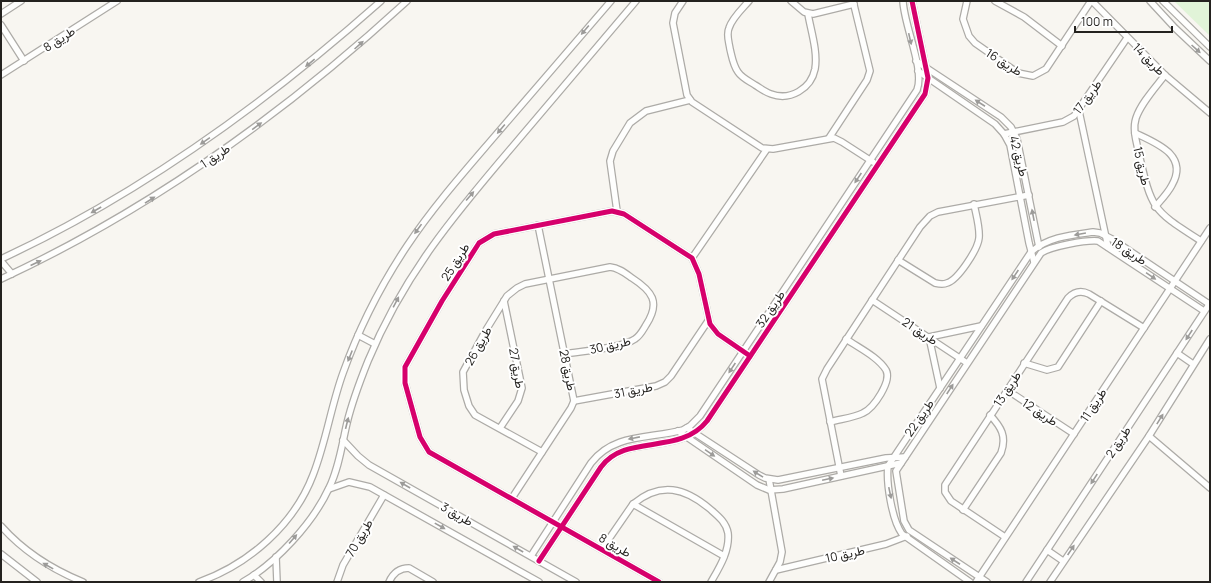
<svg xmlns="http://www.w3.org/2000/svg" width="1211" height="583" viewBox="0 0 1211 583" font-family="Manrope,Vazirmatn,sans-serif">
	<rect width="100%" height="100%" fill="#f8f6f1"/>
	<polygon fill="#e1f4d8" points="1174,1 1210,1 1210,36"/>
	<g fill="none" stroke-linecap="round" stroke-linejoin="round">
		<defs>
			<g id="street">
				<polyline points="683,1 675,13 673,23 687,95 692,102 762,148 773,149 834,138 842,142 873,162"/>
				<path d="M749,1C742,9 732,18 729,28C726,35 729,42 730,49C732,57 733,65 738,72C742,78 749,81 755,85C760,88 765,92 771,94C790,101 811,89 815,69C818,52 811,31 808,14"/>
				<polyline points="791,1 804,12 813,14 854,4"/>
				<polyline points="967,1 963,19 969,36 975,43 1018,73 1033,76 1046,69 1091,1"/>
				<polyline points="995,1 1024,17 1062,46"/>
				<polyline points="1092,1 1165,75 1210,113"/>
				<polyline points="1150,1 1175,28 1210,61"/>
				<polyline points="1163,1 1210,47"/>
				<polyline points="1,14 21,1"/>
				<polyline points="1,25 24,61"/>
				<polyline points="916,61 1001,117 1011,127 1017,139 1039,247"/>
				<polyline points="918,71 995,124 1004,134 1010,145 1029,243 1034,262"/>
				<polyline points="1,75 117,1"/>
				<path d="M1165,75C1155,88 1141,103 1136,118C1132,130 1137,143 1139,154C1152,211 1153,210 1201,241"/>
				<polyline points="1079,111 1108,247"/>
				<path d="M1135,133C1156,143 1189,155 1172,185C1168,193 1161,200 1155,207"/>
				<polyline points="1004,134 1063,122 1074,116 1127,38"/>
				<polyline points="829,138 867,80 870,71 853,1"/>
				<polyline points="617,211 610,161 613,151 630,123 646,111 690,100"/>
				<polyline points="692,258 767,149"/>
				<path d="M1,259C141,194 266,103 381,1"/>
				<path d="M898,260L935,283C939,284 943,285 947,283C958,280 978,249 979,238C980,227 976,215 974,204"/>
				<polyline points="1,261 12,274"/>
				<path d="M1,279C152,209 285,113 407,1"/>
				<polyline points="872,300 967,363"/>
				<polyline points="358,335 375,344"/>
				<polyline points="1177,353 1193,364"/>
				<polyline points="1024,363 1047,370 1058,367 1101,301"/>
				<polyline points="940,388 929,337 981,326"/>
				<polyline points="1007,390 1074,434"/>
				<polyline points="574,401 656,386 665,382 671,376 708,321"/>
				<path d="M830,422C840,419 853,418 863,413C874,408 892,381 886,370C878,357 859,348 846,339"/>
				<polyline points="500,428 518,401 522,388 504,301"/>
				<polyline points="687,428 759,475 765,478 778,480 886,458 905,457"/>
				<polyline points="678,431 757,485 769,490 783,489 901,463"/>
				<polyline points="1149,436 1210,488"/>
				<polyline points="343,440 358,456 369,465 576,582"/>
				<path d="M542,452L475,415L469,406L464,390L463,372L486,330L507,296L517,288L525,284L610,267C619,268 625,273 632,278C652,291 661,302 646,325C643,330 640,336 635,339C622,348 582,351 565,354"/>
				<polyline points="841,476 822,379 827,369 920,227 930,216 938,212 1029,195"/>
				<polyline points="329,489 349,482 370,487 539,582"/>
				<polyline points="512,498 571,408 574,401 538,225"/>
				<polyline points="633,504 724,556"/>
				<path d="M963,510L1001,453C1007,436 1001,427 990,415"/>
				<path d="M1,526C24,552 51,569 83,582"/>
				<path d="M1005,537L951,501L945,492V485L1068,298C1074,292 1081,290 1089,294L1144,328"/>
				<path d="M602,549L633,504C661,481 685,488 710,509C718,516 726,522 728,533C730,551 719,568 711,582"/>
				<polyline points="1047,550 1063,561"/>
				<polyline points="1,554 37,582"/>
				<path d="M531,556L591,463C614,433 650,439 683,430L690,426L700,416L917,90C925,69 904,26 903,1"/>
				<polyline points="276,557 277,582"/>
				<path d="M539,561L601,467C626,433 679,456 707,421L925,94L928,78L912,1"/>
				<polyline points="776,570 886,544 907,536"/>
				<polyline points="254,575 261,582"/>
				<path d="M199,582C249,564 294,525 313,475C326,442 331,406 343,373C359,328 381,285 407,246C433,207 464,172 494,137C533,92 572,46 611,1"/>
				<path d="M243,582C276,563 313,523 329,488C339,468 342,444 347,423C352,402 360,381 368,361C403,276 454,215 513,146C554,97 595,49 636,1"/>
				<polyline points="337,582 343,565 384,495"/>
				<path d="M389,582C393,573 399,568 409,568L433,582"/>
				<polyline points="659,582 429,452 420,437 405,383 405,367 442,301 479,243 494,234 612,211 624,214 692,258 699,274 710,324 718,334 750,356"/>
				<polyline points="769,582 780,562 782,552 769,479"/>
				<path d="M970,582L902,534C892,520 886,483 888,466L1031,252C1048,237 1071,235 1093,232L1100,233L1112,239L1209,304"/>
				<polyline points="976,582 1210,228"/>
				<path d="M987,582L909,530L904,521L896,471L1041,253C1051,246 1086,240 1098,241L1204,311"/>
				<polyline points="1026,582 1210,303"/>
				<polyline points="1050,582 1149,436 1210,339"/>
			</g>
		</defs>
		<use href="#street" stroke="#adaba7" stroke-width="8"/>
		<use href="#street" stroke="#fefefd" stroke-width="5.5"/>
		<defs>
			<g id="cycleway">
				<path d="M539,561L601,467C626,433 679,456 707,421L925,94L928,78L912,1"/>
				<polyline points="659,582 429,452 420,437 405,383 405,367 442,301 479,243 494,234 612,211 624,214 692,258 699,274 710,324 718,334 750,356"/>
			</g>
		</defs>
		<use href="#cycleway" stroke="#fff" stroke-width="8"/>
		<use href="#cycleway" stroke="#d6006c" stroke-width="5"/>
	</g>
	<defs><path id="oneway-solid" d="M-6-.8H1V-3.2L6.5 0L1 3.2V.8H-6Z"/></defs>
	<g fill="#9c9b99">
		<use href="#oneway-solid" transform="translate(585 30) rotate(130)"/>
		<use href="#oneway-solid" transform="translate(910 39) rotate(77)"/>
		<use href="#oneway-solid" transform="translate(359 45) rotate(-42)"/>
		<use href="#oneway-solid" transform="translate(1196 49) rotate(42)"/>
		<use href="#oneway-solid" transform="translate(310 63) rotate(141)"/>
		<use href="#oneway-solid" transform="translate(980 103) rotate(-147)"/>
		<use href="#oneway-solid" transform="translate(257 126) rotate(-36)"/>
		<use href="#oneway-solid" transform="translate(501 129) rotate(130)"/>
		<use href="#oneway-solid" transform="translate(205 141) rotate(145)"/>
		<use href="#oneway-solid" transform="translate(858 178) rotate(124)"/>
		<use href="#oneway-solid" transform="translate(470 196) rotate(-49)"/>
		<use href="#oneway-solid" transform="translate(150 200) rotate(-32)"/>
		<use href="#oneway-solid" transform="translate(96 210) rotate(150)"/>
		<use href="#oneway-solid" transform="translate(1033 215) rotate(-101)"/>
		<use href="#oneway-solid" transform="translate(418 229) rotate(126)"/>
		<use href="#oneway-solid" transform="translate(1080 234) rotate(170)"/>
		<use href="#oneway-solid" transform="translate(36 263) rotate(-25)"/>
		<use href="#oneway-solid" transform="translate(1015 275) rotate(124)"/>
		<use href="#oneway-solid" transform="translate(1151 276) rotate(34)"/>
		<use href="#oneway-solid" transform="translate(396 302) rotate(-62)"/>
		<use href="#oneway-solid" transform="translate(1189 335) rotate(123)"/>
		<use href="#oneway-solid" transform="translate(350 356) rotate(112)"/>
		<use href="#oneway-solid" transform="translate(732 368) rotate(124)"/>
		<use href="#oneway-solid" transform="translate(950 389) rotate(-57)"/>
		<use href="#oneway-solid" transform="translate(1160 419) rotate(-58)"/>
		<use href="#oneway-solid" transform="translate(347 423) rotate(-76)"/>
		<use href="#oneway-solid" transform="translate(634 438) rotate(169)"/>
		<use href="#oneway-solid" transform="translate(710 453) rotate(34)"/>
		<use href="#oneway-solid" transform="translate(758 474) rotate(-148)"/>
		<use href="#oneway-solid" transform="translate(828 479) rotate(-12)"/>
		<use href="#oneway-solid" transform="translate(1094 479) rotate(123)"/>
		<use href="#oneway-solid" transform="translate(405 485) rotate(-150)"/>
		<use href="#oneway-solid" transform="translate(890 493) rotate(78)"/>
		<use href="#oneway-solid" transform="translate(440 526) rotate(29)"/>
		<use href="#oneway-solid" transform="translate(293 539) rotate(-49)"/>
		<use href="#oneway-solid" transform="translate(518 549) rotate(-150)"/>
		<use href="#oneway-solid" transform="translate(1071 550) rotate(-56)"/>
		<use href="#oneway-solid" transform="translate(955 561) rotate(-147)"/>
		<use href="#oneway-solid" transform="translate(48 566) rotate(-151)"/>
	</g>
	<g text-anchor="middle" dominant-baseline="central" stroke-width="4" stroke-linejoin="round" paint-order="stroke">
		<g font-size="12" fill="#24221f" stroke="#fff">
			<text transform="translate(59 39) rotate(-33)">طريق 8</text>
			<text transform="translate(1149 59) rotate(45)">طريق 14</text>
			<text transform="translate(1004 62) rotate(32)">طريق 16</text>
			<text transform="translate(1087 97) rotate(-54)">طريق 17</text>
			<text transform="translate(215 156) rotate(-34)">طريق 1</text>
			<text transform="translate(1019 156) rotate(75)">طريق 42</text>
			<text transform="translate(1142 166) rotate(77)">طريق 15</text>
			<text transform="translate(1129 251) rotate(33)">طريق 18</text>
			<text transform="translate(455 262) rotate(-58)">طريق 25</text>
			<text transform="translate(770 309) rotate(-56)">طريق 32</text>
			<text transform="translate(920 331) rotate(33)">طريق 21</text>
			<text transform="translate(610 345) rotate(-13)">طريق 30</text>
			<text transform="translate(478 346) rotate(-61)">طريق 26</text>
			<text transform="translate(517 368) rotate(80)">طريق 27</text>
			<text transform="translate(568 370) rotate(78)">طريق 28</text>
			<text transform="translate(1007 389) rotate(-57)">طريق 13</text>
			<text transform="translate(633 390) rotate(-11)">طريق 31</text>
			<text transform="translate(1093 405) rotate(-57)">طريق 11</text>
			<text transform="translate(1040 412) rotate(33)">طريق 12</text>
			<text transform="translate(919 418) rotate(-56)">طريق 22</text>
			<text transform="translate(1118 442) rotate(-57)">طريق 2</text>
			<text transform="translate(457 514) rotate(30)">طريق 3</text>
			<text transform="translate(359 538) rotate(-60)">طريق 70</text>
			<text transform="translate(615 545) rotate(30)">طريق 8</text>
			<text transform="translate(845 554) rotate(-13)">طريق 10</text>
		</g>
	</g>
	<rect width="1211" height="583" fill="none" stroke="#24221f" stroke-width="4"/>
	<path d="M1075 26v6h97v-6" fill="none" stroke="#24221f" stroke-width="2"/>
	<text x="1081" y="26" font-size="12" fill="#24221f" stroke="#ffffff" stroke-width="3" paint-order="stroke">100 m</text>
</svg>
